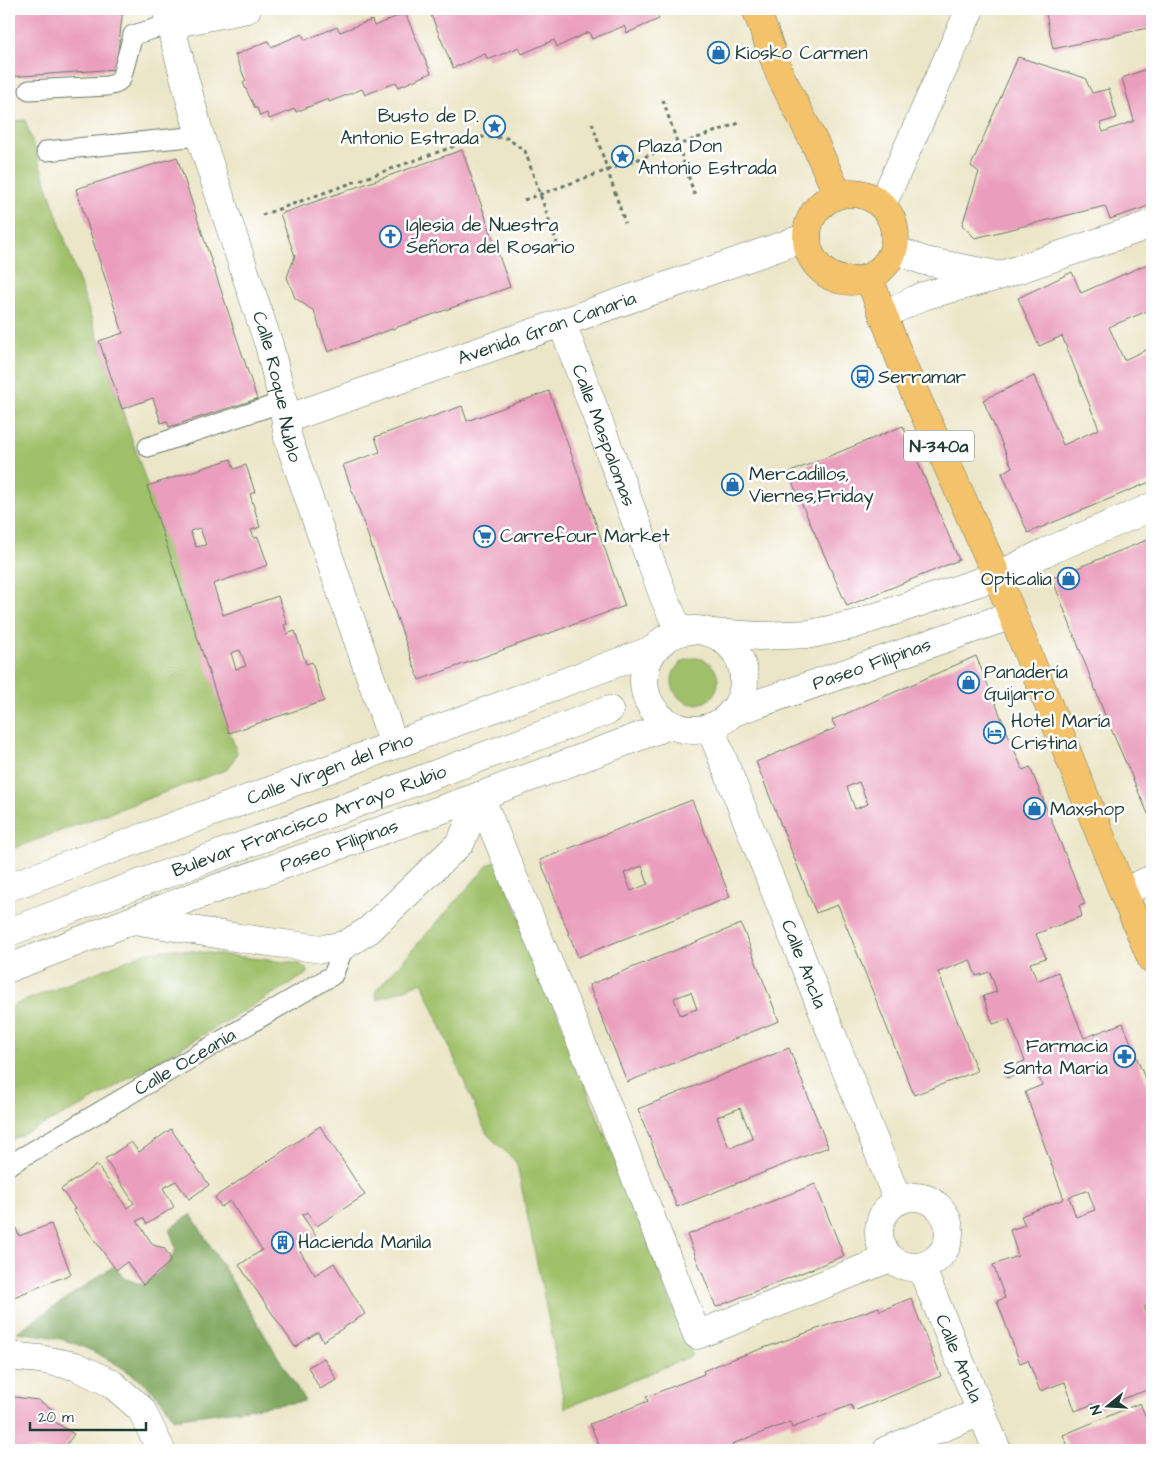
<svg xmlns="http://www.w3.org/2000/svg" width="1161" height="1459" viewBox="0 0 1161 1459" font-family="'Architects Daughter',sans-serif">
	<rect width="100%" height="100%" fill="#fff"/>
	<filter id="ink" filterUnits="userSpaceOnUse"><feTurbulence type="fractalNoise" baseFrequency=".02" numOctaves="2"/><feDisplacementMap in="SourceGraphic" scale="10" xChannelSelector="R" yChannelSelector="G"/><feConvolveMatrix kernelMatrix="1 2 1 2 8 2 1 2 1" color-interpolation-filters="sRGB"/></filter>
	<filter id="wash" filterUnits="userSpaceOnUse"><feTurbulence type="fractalNoise" baseFrequency=".0096" numOctaves="4" result="noise"/><feDisplacementMap in="SourceGraphic" scale="20" xChannelSelector="R" yChannelSelector="G"/><feGaussianBlur stdDeviation="1.12" result="paint"/><feColorMatrix in="noise" values="0 0 0 0 0 0 0 0 0 0 0 0 0 0 0 0 0 1.4 0 .05"/><feComposite in="paint" operator="in"/></filter>
	<g filter="url(#wash)">
		<rect width="100%" height="100%" fill="#ece6c8"/>
		<g fill="#a0c16a" stroke="#607f4f">
			<polygon points="25,120 237,753 228,769 9,850 9,121"/>
			<circle cx="695" cy="681" r="23"/>
			<polygon points="497,861 692,1356 565,1408 550,1326 517,1165 515,1161 487,1134 483,1126 422,982 377,1000 375,992 488,865"/>
			<polygon points="176,949 301,964 308,971 305,975 82,1106 9,1141 9,1007 148,952"/>
		</g>
		<path fill="#80a75e" stroke="#507249" d="M191,1214L305,1401L173,1419C160,1386 103,1353 70,1342C54,1336 34,1335 17,1332L114,1266L124,1278L143,1285L168,1264L176,1249L169,1229Z"/>
		<g id="blocks">
			<g fill="#ea9dbc" fill-rule="evenodd">
				<polygon points="9,9 123,9 116,69 9,77"/>
				<polygon points="446,9 655,9 659,19 627,33 624,26 592,39 589,32 557,47 554,40 522,54 519,47 488,60 485,54 453,68 431,15"/>
				<polygon points="1045,9 1152,9 1152,27 1053,49"/>
				<polygon points="405,13 431,73 399,87 396,82 365,95 362,89 329,102 328,99 296,112 295,109 269,119 267,113 260,116 257,108 255,108 243,83 246,81 235,55 268,41 271,47 302,34 305,40 337,27 340,32 372,20 374,26"/>
				<polygon points="1018,57 1085,78 1092,93 1109,89 1117,118 1100,123 1103,132 1134,121 1122,78 1152,67 1152,205 1110,219 1105,206 975,238 962,225 979,172 971,166"/>
				<polygon points="462,150 510,287 328,352 314,311 295,298 287,277 295,256 280,214"/>
				<polygon points="177,157 257,399 169,427 167,421 161,423 153,398 122,409 99,341 123,333 76,189"/>
				<polygon points="1152,262 1152,309 1109,327 1124,360 1152,347 1152,481 1028,533 1002,473 1012,467 983,400 1034,376 1063,445 1099,429 1062,336 1039,346 1018,298 1072,272 1081,293"/>
				<polygon points="549,391 625,606 419,680 343,465 380,452 375,437 462,406 467,421"/>
				<polygon points="903,426 959,560 847,606 788,473"/>
				<path d="M231,459L234,469L246,465L255,492L250,494L260,527L251,530L254,538L258,537L268,565L213,584L223,615L278,596L287,624L284,625L287,634L295,631L306,664L312,662L324,701L229,733L147,486ZM200,528L206,545L196,547L190,531ZM240,650L246,666L236,669L231,653Z"/>
				<polygon points="1152,538 1152,823 1105,715 1052,578"/>
				<path d="M976,656L1021,766L1023,770L1030,767L1085,904L1079,906L1082,916L1036,934L1046,958L1030,963L1037,981L1058,972L1084,1038L1123,1023L1152,1096V1304L1144,1307L1152,1327V1388L1096,1409L1093,1404L1075,1411L1065,1382L1040,1391L1028,1360L1020,1363L997,1301L1005,1298L993,1265L1018,1256L1010,1230L1025,1225L1021,1216L1064,1199L1025,1092L1042,1085L1035,1068L1007,1078L1003,1069L1025,1061L1009,1019L993,1024L983,996L997,992L990,972L976,976L970,960L938,972L977,1071L914,1095L838,905L816,913L756,762L836,728L832,720ZM859,782L868,804L855,809L847,787ZM1086,1191H1088L1095,1210L1076,1217L1069,1197Z"/>
				<path d="M692,800L730,897L578,957L540,860ZM642,866L648,884L631,891L624,873Z"/>
				<path d="M741,924L779,1021L627,1082L589,985ZM691,992L697,1009L680,1015L674,998Z"/>
				<path d="M789,1048L828,1147L677,1207L638,1109ZM740,1108L753,1139L729,1148L717,1117Z"/>
				<polygon points="320,1126 365,1195 317,1226 307,1212 302,1215 316,1236 298,1248 315,1275 334,1263 365,1314 323,1341 318,1332 295,1347 239,1265 262,1250 230,1201 221,1207 215,1197"/>
				<polygon points="171,1129 209,1185 189,1199 176,1181 163,1188 174,1207 147,1224 143,1218 137,1221 153,1245 164,1248 171,1259 168,1264 143,1285 127,1262 116,1270 73,1210 75,1209 61,1189 97,1165 127,1208 134,1203 105,1159 131,1142 139,1152"/>
				<polygon points="815,1184 844,1256 716,1307 687,1235"/>
				<polygon points="51,1224 71,1274 9,1299 9,1231 16,1228 19,1236"/>
				<polygon points="911,1298 941,1376 854,1411 851,1405 792,1428 790,1422 732,1444 735,1450 601,1450 590,1424 648,1401 646,1397 704,1374 703,1371 730,1360 879,1307 880,1311"/>
				<polygon points="324,1358 337,1380 320,1389 308,1367"/>
				<polygon points="14,1397 38,1400 55,1411 50,1419 74,1434 63,1450 9,1450 9,1404"/>
				<polygon points="1140,1403 1152,1432 1152,1450 1070,1450 1063,1435"/>
			</g>
		</g>
	</g>
	<g filter="url(#ink)">
		<use href="#blocks" fill-opacity="0" stroke="#677868" stroke-width="1"/>
		<g fill="none" stroke-linecap="round" stroke-linejoin="round">
			<defs>
				<g id="lane">
					<polyline points="29,90 107,86 115,84 121,79 133,35 171,24"/>
					<polyline points="46,151 200,136"/>
					<polyline points="148,447 283,402"/>
					<path id="s1" d="M9,1165L333,975L345,945"/>
				</g>
				<g id="street">
					<path id="s2" d="M166,9L200,136L269,345L283,402L288,438L394,745"/>
					<polyline points="171,24 247,9"/>
					<polyline points="882,205 970,9"/>
					<polyline points="894,250 925,261 992,274"/>
					<polyline points="883,315 923,296 999,276 1152,224"/>
					<path id="s3" d="M562,323L664,597L679,631"/>
					<path id="s4" d="M286,419L807,237"/>
					<circle cx="694" cy="680" r="50"/>
					<polyline points="712,633 760,636 811,634 852,625 997,576 1046,552 1152,507"/>
					<path id="s5" d="M731,713L1012,615"/>
					<path id="s6" d="M710,727L898,1201"/>
					<polyline points="480,796 607,1105 697,1335 890,1258"/>
					<path id="s7" d="M9,887L652,650"/>
					<polyline points="1123,892 1152,879"/>
					<polyline points="134,920 240,938 322,949 345,945 369,930 461,842 480,796"/>
					<path id="s8" d="M9,932L609,710"/>
					<path id="s9" d="M9,968L195,896L480,796L670,725"/>
					<circle cx="914" cy="1232" r="35"/>
					<path id="s10" d="M921,1267L997,1450"/>
					<polyline points="9,1356 39,1359 75,1366 111,1383 141,1409 161,1450"/>
					<polyline points="887,1450 981,1412"/>
				</g>
				<g id="primary">
					<polyline points="756,9 780,75 816,146 838,195"/>
					<circle cx="851" cy="237" r="44"/>
					<polyline points="869,278 904,369 997,576 1123,892 1152,960"/>
				</g>
			</defs>
			<use href="#lane" stroke="#677868" stroke-width="21"/>
			<use href="#street" stroke="#677868" stroke-width="29"/>
			<use href="#primary" stroke="#677868" stroke-width="29"/>
			<g stroke="#677868" stroke-width="3" stroke-dasharray="4 4" stroke-linecap="butt">
				<polyline points="663,100 695,196"/>
				<polyline points="592,123 625,223"/>
				<polyline points="524,200 742,122"/>
				<polyline points="262,215 480,137 507,138 525,151 557,243"/>
			</g>
			<use href="#lane" stroke="#fff" stroke-width="19"/>
			<use href="#street" stroke="#fff" stroke-width="28"/>
			<use href="#primary" stroke="#f3c26a" stroke-width="28"/>
		</g>
	</g>
	<defs>
		<symbol id="shop-ring" viewBox="-11 -11 22 22"><circle r="9.5" fill="#fff" stroke="#1f6fb2" stroke-width="1.5"/><path d="M-5-2.5h2.3a2.7 3.5 0 0 1 5.4 0H5L5.5 6h-11ZM-1.5-2.5h3a1.5 2.3 0 0 0-3 0Z" fill="#1f6fb2"/></symbol>
		<symbol id="sight-ring" viewBox="-11 -11 22 22"><circle r="9.5" fill="#fff" stroke="#1f6fb2" stroke-width="1.5"/><path d="M0-6L1.8-2.2L6-1.7L2.9 1.2L3.7 5.4L0 3.3L-3.7 5.4L-2.9 1.2L-6-1.7L-1.8-2.2Z" fill="#1f6fb2"/></symbol>
		<symbol id="church-ring" viewBox="-11 -11 22 22"><circle r="9.5" fill="#fff" stroke="#1f6fb2" stroke-width="1.5"/><path d="M-1.2-6h2.4v3.5h3.3v2.4h-3.3V6h-2.4V-.1h-3.3v-2.4h3.3Z" fill="#1f6fb2"/></symbol>
		<symbol id="bus-ring" viewBox="-11 -11 22 22"><circle r="9.5" fill="#fff" stroke="#1f6fb2" stroke-width="1.5"/><path d="M-5-6H5V4H4V6H2V4H-2V6H-4V4H-5ZM-3.5-4V0h7V-4ZM-3.5 1.2v1.5H-2V1.2ZM2 1.2v1.5H3.5V1.2Z" fill="#1f6fb2"/></symbol>
		<symbol id="supermarket-ring" viewBox="-11 -11 22 22"><circle r="9.5" fill="#fff" stroke="#1f6fb2" stroke-width="1.5"/><path d="M-6-5.5h2.5l.6 2H6L4.5 2H-2.5L-4.4-4H-6ZM-1.5 3.2a1.3 1.3 0 1 0 .1 0ZM3 3.2a1.3 1.3 0 1 0 .1 0Z" fill="#1f6fb2"/></symbol>
		<symbol id="hotel-ring" viewBox="-11 -11 22 22"><circle r="9.5" fill="#fff" stroke="#1f6fb2" stroke-width="1.5"/><path d="M-6-4.5h1.5V1H6V5H4.5V3h-9V5H-6ZM-4 0a1.8 1.8 0 1 1 3.6 0ZM.5 0V-2.5h3Q6-2.5 6 0Z" fill="#1f6fb2"/></symbol>
		<symbol id="pharmacy-ring" viewBox="-11 -11 22 22"><circle r="9.5" fill="#fff" stroke="#1f6fb2" stroke-width="1.5"/><path d="M-2-6h4v4h4v4h-4v4h-4v-4h-4v-4h4Z" fill="#1f6fb2"/></symbol>
		<symbol id="building-ring" viewBox="-11 -11 22 22"><circle r="9.5" fill="#fff" stroke="#1f6fb2" stroke-width="1.5"/><path d="M-4-6H4V6H1V3H-1V6H-4ZM-2.5-4.3h1.7v1.8h-1.7ZM.8-4.3h1.7v1.8H.8ZM-2.5-1h1.7V.8h-1.7ZM.8-1h1.7V.8H.8Z" fill="#1f6fb2"/></symbol>
	</defs>
	<g fill-rule="evenodd">
		<use href="#shop-ring" x="706" y="40" width="25" height="25"/>
		<use href="#sight-ring" x="482" y="114" width="25" height="25"/>
		<use href="#sight-ring" x="610" y="144" width="25" height="25"/>
		<use href="#church-ring" x="378" y="224" width="25" height="25"/>
		<use href="#bus-ring" x="850" y="364" width="25" height="25"/>
		<use href="#shop-ring" x="720" y="472" width="25" height="25"/>
		<use href="#supermarket-ring" x="472" y="524" width="25" height="25"/>
		<use href="#shop-ring" x="1056" y="566" width="25" height="25"/>
		<use href="#shop-ring" x="956" y="670" width="25" height="25"/>
		<use href="#hotel-ring" x="982" y="720" width="25" height="25"/>
		<use href="#shop-ring" x="1022" y="796" width="25" height="25"/>
		<use href="#pharmacy-ring" x="1112" y="1044" width="25" height="25"/>
		<use href="#building-ring" x="270" y="1230" width="25" height="25"/>
	</g>
	<g text-anchor="middle" dominant-baseline="central" stroke-width="5" stroke-linejoin="round" paint-order="stroke">
		<rect fill="#fff" stroke="#627771" stroke-width="1" x="904" y="430.5" width="70" height="31" rx="4"/>
		<g font-size="18" font-weight="bold" fill="#1f3d34">
			<text x="939" y="446">N-340a</text>
		</g>
		<g font-size="19" fill="#1f3d34" stroke="#fff" text-anchor="start">
			<text x="735" y="53">Kiosko Carmen</text>
			<text x="479" y="116" text-anchor="end">Busto de D.<tspan x="479" dy="22">Antonio Estrada</tspan></text>
			<text x="638" y="146">Plaza Don<tspan x="638" dy="22">Antonio Estrada</tspan></text>
			<text x="406" y="225">Iglesia de Nuestra<tspan x="406" dy="22">Señora del Rosario</tspan></text>
			<text x="878" y="377">Serramar</text>
			<text x="749" y="474">Mercadillos,<tspan x="749" dy="22">Viernes,Friday</tspan></text>
			<text x="500" y="536">Carrefour Market</text>
			<text x="1052" y="579" text-anchor="end">Opticalia</text>
			<text x="984" y="672">Panadería<tspan x="984" dy="22">Guijarro</tspan></text>
			<text x="1011" y="721">Hotel María<tspan x="1011" dy="22">Cristina</tspan></text>
			<text x="1050" y="809">Maxshop</text>
			<text x="1108" y="1046" text-anchor="end">Farmacia<tspan x="1108" dy="22">Santa María</tspan></text>
			<text x="298" y="1242">Hacienda Manila</text>
		</g>
		<g font-size="19" fill="#1f3d34" stroke="#fff">
			<text stroke="none"><textPath href="#s4" startOffset="276">Avenida Gran Canaria</textPath></text>
			<text stroke="none"><textPath href="#s2" startOffset="394">Calle Roque Nublo</textPath></text>
			<text stroke="none"><textPath href="#s3" startOffset="120">Calle Maspalomas</textPath></text>
			<text stroke="none"><textPath href="#s5" startOffset="149">Paseo Filipinas</textPath></text>
			<text stroke="none"><textPath href="#s7" startOffset="342">Calle Virgen del Pino</textPath></text>
			<text stroke="none"><textPath href="#s8" startOffset="320">Bulevar Francisco Arrayo Rubio</textPath></text>
			<text stroke="none"><textPath href="#s9" startOffset="352">Paseo Filipinas</textPath></text>
			<text stroke="none"><textPath href="#s6" startOffset="255">Calle Ancla</textPath></text>
			<text stroke="none"><textPath href="#s1" startOffset="204">Calle Oceanía</textPath></text>
			<text stroke="none"><textPath href="#s10" startOffset="99">Calle Ancla</textPath></text>
		</g>
	</g>
	<rect width="1161" height="1459" fill="none" stroke="#fff" stroke-width="30"/>
	<g transform="translate(1108 1406) rotate(252)" stroke="#ffffff" stroke-width="4" paint-order="stroke">
	<path d="M0-4L9 19L0 12L-9 19Z" fill="#1f3d34"/>
	<text y="-8" font-size="14" font-weight="bold" text-anchor="middle" fill="#1f3d34">N</text>
	</g>
	<path d="M30 1422v8h116v-8" fill="none" stroke="#1f3d34" stroke-width="2.5"/>
	<text x="38" y="1422" font-size="15" fill="#1f3d34" stroke="#ffffff" stroke-width="4" paint-order="stroke">20 m</text>
</svg>
